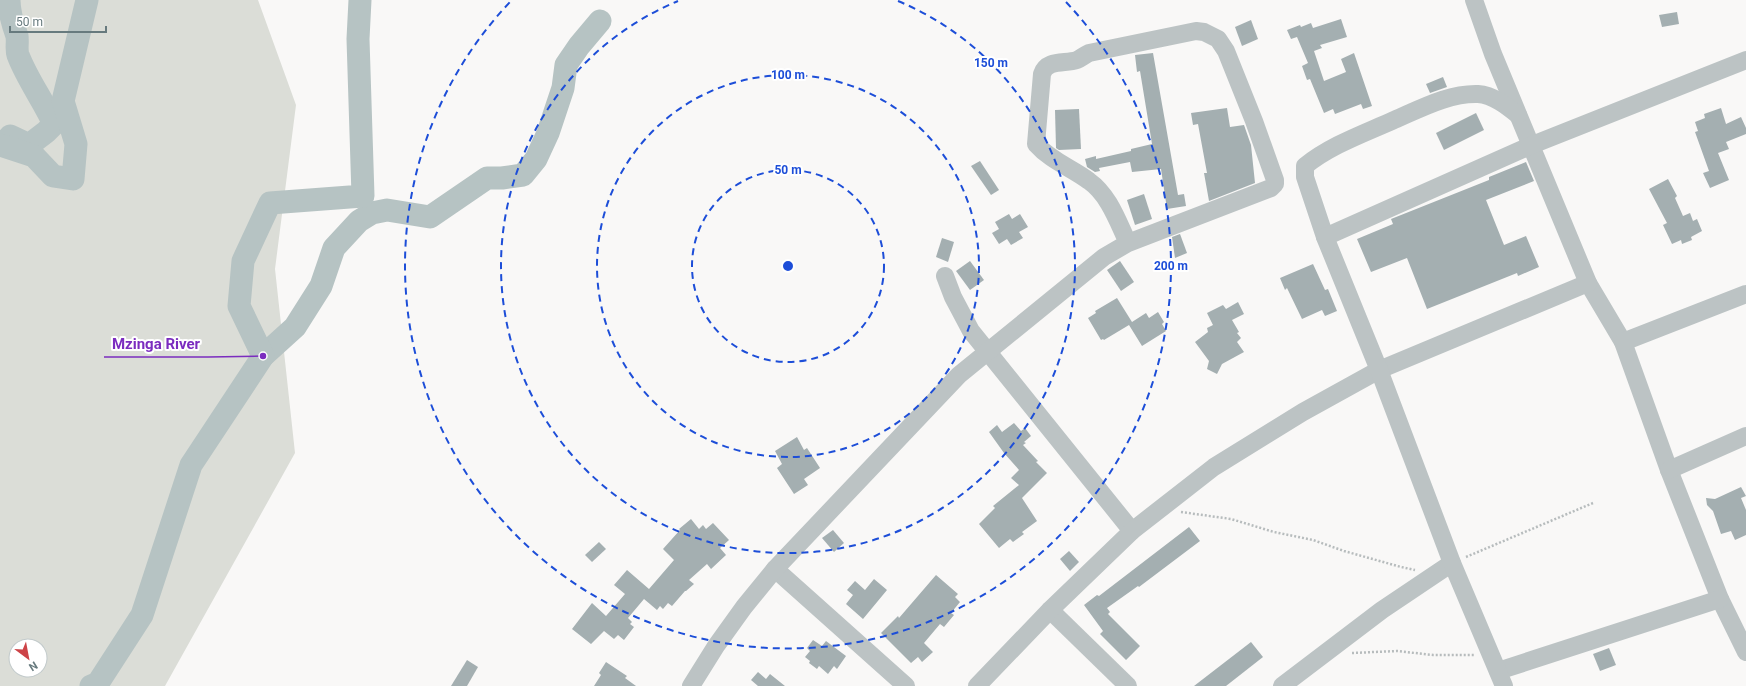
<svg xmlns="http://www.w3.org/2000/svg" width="1746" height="686" viewBox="0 0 1746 686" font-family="Roboto,sans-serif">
	<rect width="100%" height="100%" fill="#f9f8f7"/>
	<path fill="#dbddd7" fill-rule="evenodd" d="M0,0H258L296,105L275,269L295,453L165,686H0ZM16,646H40V670H16Z"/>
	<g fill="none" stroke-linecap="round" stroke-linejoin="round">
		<g stroke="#b6c3c3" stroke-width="23">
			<path d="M9,0C9,12 13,25 17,36C18,43 16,49 18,55C27,79 43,100 54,124L46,132L29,145L10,136"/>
			<polyline points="0,145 34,156 53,176 73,179 76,144 63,101 87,0"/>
			<polyline points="263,356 295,327 321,286 334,248 359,221 372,213 387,210 430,217 487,178 502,178 523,175 536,159 548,133 563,88 566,65 579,46 600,21"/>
			<polyline points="91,686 98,683 142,615 191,465 263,356 239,306 243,261 270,203 363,196 358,39 360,0"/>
		</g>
	</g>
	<g fill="#a4afb1">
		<polygon points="1677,12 1679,24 1662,27 1659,15"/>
		<polygon points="1341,19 1347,37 1320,45 1322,48 1314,51 1324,81 1346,72 1341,59 1354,53 1372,106 1363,109 1361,104 1335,114 1333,109 1324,113 1310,79 1307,80 1302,66 1308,63 1297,37 1291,39 1287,30 1300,25 1301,27 1311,23 1313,28"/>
		<polygon points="1251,20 1258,39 1242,46 1235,27"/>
		<polygon points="1153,53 1178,195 1184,194 1186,206 1167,209 1161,169 1132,172 1130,162 1099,168 1100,171 1095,172 1087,167 1085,159 1096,156 1096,159 1131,151 1131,149 1152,144 1140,71 1137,72 1135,55"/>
		<polygon points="1443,77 1447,87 1430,93 1426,84"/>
		<polygon points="1227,108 1230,127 1244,125 1251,145 1255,183 1209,201 1204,173 1207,173 1198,124 1193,125 1191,113"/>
		<polygon points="1721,108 1726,124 1741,117 1746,128 1746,134 1726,142 1729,149 1718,153 1729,180 1710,188 1703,173 1709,171 1695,132 1698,131 1695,122 1705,118 1704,114"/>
		<polygon points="1079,109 1081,149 1059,150 1056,148 1055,110"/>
		<polygon points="1476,113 1484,130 1444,150 1436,133"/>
		<polygon points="980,161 999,190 991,195 971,166"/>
		<polygon points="1526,162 1534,181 1486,200 1504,245 1526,236 1539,267 1518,276 1517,273 1427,309 1407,258 1371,272 1357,239 1393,224 1391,219 1489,180 1489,177"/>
		<polygon points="1668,179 1677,196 1675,198 1683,216 1690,213 1693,221 1697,219 1702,231 1691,237 1692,240 1682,244 1681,240 1672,244 1663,225 1667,223 1649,189"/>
		<polygon points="1144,194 1152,219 1135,225 1127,200"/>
		<polygon points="1009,214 1012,219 1020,214 1028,227 1019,232 1023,238 1011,245 1007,239 999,244 992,233 999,229 995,222"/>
		<polygon points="1180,234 1187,253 1175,258 1172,237"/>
		<polygon points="942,238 954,242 948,262 936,257"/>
		<polygon points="970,261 984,280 970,290 956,271"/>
		<polygon points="1120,261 1134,282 1121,291 1107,270"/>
		<polygon points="1313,264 1325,290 1328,289 1337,311 1325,316 1322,310 1302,319 1287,288 1285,290 1280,278"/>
		<polygon points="1117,298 1132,322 1146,313 1149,318 1158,312 1164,322 1162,324 1166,331 1142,346 1129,325 1104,340 1103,339 1101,340 1088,318 1096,313 1095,311"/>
		<polygon points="1238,302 1244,314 1232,320 1239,332 1237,333 1241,338 1237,342 1244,352 1222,364 1217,374 1207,369 1209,361 1195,342 1208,332 1207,328 1213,325 1207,313 1223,305 1226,309"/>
		<polygon points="1014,423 1021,431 1025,428 1031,436 1024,442 1026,443 1023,445 1038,461 1036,462 1047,473 1022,498 1037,521 1022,532 1024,534 1013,542 1010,539 999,548 979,524 995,508 993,506 1019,485 1011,478 1019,470 1004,453 989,432 997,425 1002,432"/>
		<polygon points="797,437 804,450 807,448 820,468 804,479 808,485 794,494 777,468 782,464 775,451"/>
		<polygon points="1741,487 1746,496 1741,498 1746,510 1746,535 1735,540 1731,531 1721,534 1713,511 1707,505 1706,498 1715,499"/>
		<polygon points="691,519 699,529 703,525 706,529 713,523 729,540 720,548 726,555 711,569 707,564 689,580 694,584 686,591 685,591 672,606 668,603 663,609 660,606 657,610 644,599 628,618 632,622 630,624 634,627 624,640 618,635 614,639 604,631 591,644 572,629 592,603 606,616 625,594 614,585 627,570 649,589 674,560 663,549 680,530 679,529"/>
		<polygon points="1189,527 1200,541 1139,587 1138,586 1107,608 1110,612 1108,614 1140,646 1126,660 1100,634 1103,631 1084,605 1097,595 1099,596"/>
		<polygon points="833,530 844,543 834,552 822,538"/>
		<polygon points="599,542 606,549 592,562 585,555"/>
		<polygon points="1069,551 1079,562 1070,571 1060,559"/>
		<polygon points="936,575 958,594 955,597 960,602 951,613 954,615 944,627 940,624 924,643 933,652 922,662 918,657 911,663 881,633 898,616 899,618"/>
		<polygon points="874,579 887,590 863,619 846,604 853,595 847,590 855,581 865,590"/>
		<polygon points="813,640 822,646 826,641 846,656 837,669 834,666 828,674 819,666 817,669 809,663 810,661 805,657 810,651 807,648"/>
		<polygon points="1251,642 1263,657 1226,686 1194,686"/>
		<polygon points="1609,648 1616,665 1600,671 1593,654"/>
		<polygon points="467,660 478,667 467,686 451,686"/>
		<polygon points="606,662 627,676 625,678 636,686 594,686 601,675 599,673"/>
		<polygon points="758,672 766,679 770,674 785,686 758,686 751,680"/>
	</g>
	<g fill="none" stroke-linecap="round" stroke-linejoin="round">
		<g stroke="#b7bcbd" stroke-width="2.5" stroke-dasharray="2 2" stroke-linecap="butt">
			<polyline points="1181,512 1231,519 1274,532 1313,540 1344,551 1401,567 1415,570"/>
			<polyline points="1466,557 1593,503"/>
			<polyline points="1352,653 1397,651 1433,655 1475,655"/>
		</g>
		<g stroke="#bcc3c4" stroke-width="18">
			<polyline points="1474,0 1493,54 1588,283 1623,342 1669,470 1720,599 1746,652"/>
			<path d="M1325,237L1305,177V166C1331,145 1363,134 1394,120C1420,109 1449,93 1478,94C1493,95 1507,106 1518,115"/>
			<polyline points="945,276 953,297 971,331 1132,531"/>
			<polyline points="1623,342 1746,294"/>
			<polyline points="1669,470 1746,436"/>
			<polyline points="775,569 906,686"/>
			<polyline points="1050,610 1128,686"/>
			<polyline points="1498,671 1720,599"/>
			<path d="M691,686L716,646L744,607L775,569L959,375L1104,257L1128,243L1271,188L1275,184V180L1254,121L1226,51L1218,39L1204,32L1196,31L1089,53C1085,55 1081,58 1077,60C1065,64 1047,59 1042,74L1036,144C1051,161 1072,168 1089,181C1109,195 1118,222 1128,243"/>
			<polyline points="977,686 1050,610 1132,531 1214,467 1303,412 1379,370 1588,283"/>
			<polyline points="1282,686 1382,610 1452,563"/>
			<polyline points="1504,686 1452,563 1379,370 1325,237 1532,145 1746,60"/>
		</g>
	</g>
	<g fill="none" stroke="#1d4ed8" stroke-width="2" stroke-dasharray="7 5">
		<circle cx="788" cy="266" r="96"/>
		<circle cx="788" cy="266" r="191"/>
		<path d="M898 1A287 287 0 1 1 678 1"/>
		<path d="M1066 2A383 383 0 1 1 510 2"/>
	</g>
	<circle cx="788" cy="266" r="6" fill="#1d4ed8" stroke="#fff" stroke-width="2"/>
	<g font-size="12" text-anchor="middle" font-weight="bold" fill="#1d4ed8" stroke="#fff" stroke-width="4" stroke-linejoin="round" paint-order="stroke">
		<text x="991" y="67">150 m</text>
		<text x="788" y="79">100 m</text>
		<text x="788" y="174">50 m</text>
		<text x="1171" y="270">200 m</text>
	</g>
	<path fill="none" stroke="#7b2cbf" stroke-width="1.5" d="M263 356L208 357H104"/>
	<circle fill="#7b2cbf" stroke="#fff" stroke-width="1.5" cx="263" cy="356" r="4"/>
	<g font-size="15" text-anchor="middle" font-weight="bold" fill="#7b2cbf" stroke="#fff" stroke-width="4" stroke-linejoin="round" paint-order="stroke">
		<text x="156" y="349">Mzinga River</text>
	</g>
	<g transform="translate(28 658) rotate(148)"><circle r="19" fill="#ffffff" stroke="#c2cacb"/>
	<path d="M0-3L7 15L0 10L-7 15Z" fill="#cd4347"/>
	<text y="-6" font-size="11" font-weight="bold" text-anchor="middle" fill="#677a7e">N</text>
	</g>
	<path d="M10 26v6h96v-6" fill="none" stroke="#677a7e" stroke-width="2"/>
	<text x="16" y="26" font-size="12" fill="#677a7e" stroke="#ffffff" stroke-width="3" paint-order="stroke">50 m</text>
</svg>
